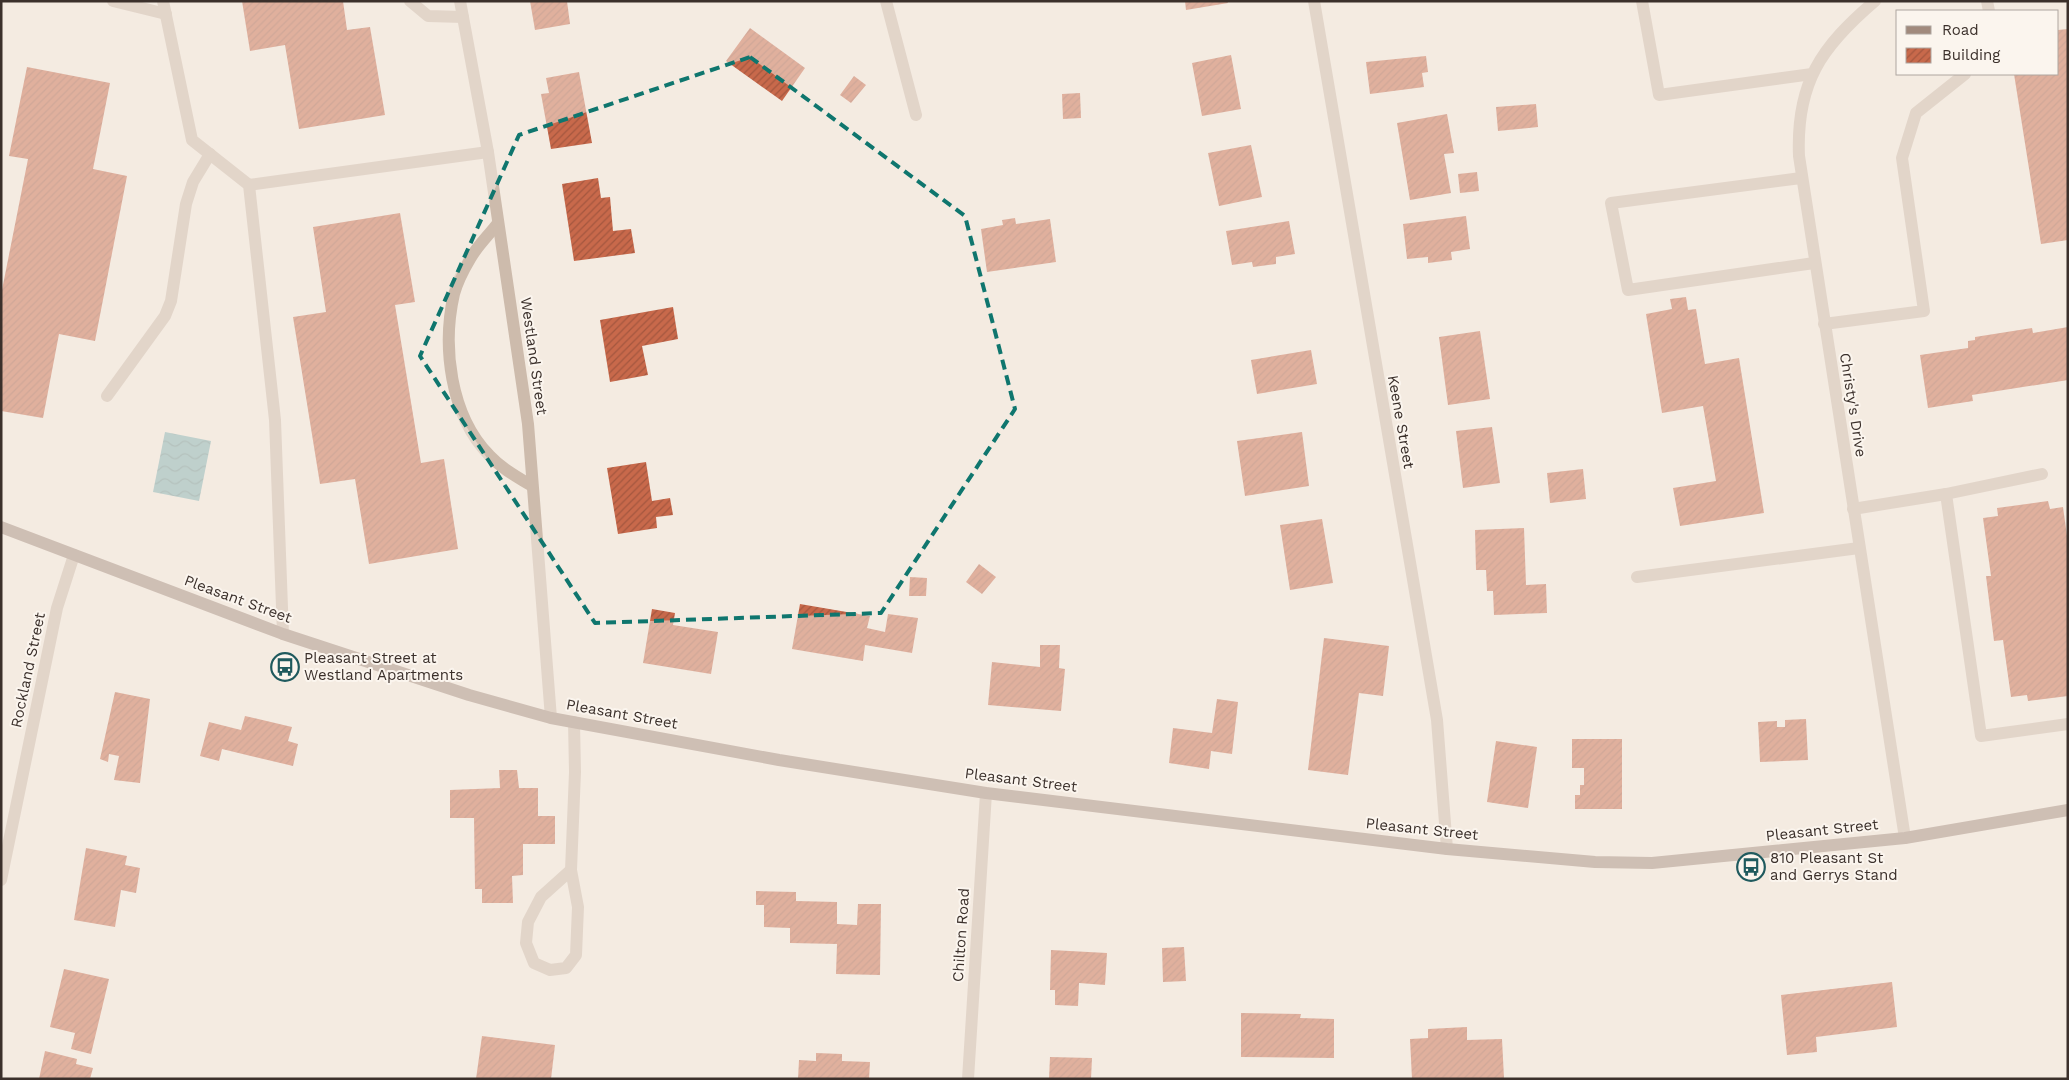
<svg xmlns="http://www.w3.org/2000/svg" width="2069" height="1080" viewBox="0 0 2069 1080" font-family="'Work Sans',sans-serif">
	<defs>
		<pattern id="water-waves" width="16" height="10" patternUnits="userSpaceOnUse" patternTransform="scale(1.25)"><rect width="16" height="10" fill="#7fb0b2"/><path d="M0 5q4-4 8 0t8 0" fill="none" stroke="#699091"/></pattern>
		<pattern id="building-hatch" width="6" height="6" patternUnits="userSpaceOnUse" patternTransform="scale(1.25)"><rect width="6" height="6" fill="#c8694b"/><path d="M-1 1l2-2M0 6l6-6M5 7l2-2" fill="none" stroke="#a4573f"/></pattern>
	</defs>
	<rect width="100%" height="100%" fill="#f4ebe1"/>
	<polygon fill="url(#water-waves)" points="165,432 211,441 199,501 153,492"/>
	<g fill="url(#building-hatch)">
		<polygon points="242,1 343,1 347,30 370,27 385,115 299,129 285,45 250,51"/>
		<polygon points="530,1 567,1 570,24 535,30"/>
		<polygon points="1185,1 1227,1 1228,3 1186,10"/>
		<polygon points="750,28 805,68 782,101 726,61"/>
		<polygon points="2068,29 2068,240 2041,244 2014,74 2058,74 2058,30"/>
		<polygon points="1231,55 1241,109 1202,116 1192,63"/>
		<polygon points="1426,56 1428,72 1422,73 1424,87 1370,94 1366,62"/>
		<polygon points="27,67 110,83 93,169 127,176 95,341 59,334 43,418 1,411 1,295 28,159 9,156"/>
		<polygon points="579,72 592,143 551,149 541,94 549,93 546,78"/>
		<polygon points="854,76 866,85 851,103 840,95"/>
		<polygon points="1080,93 1081,118 1063,119 1062,94"/>
		<polygon points="1536,104 1538,127 1498,131 1496,107"/>
		<polygon points="1447,114 1454,153 1444,154 1451,193 1410,200 1397,123"/>
		<polygon points="1251,145 1262,197 1219,206 1208,153"/>
		<polygon points="1477,172 1479,191 1460,193 1458,174"/>
		<polygon points="598,178 601,198 610,197 613,231 631,229 635,253 574,261 562,184"/>
		<polygon points="400,213 415,302 395,305 421,463 444,459 458,549 369,564 355,479 320,484 293,317 326,312 313,227"/>
		<polygon points="1466,216 1470,249 1451,252 1452,260 1428,263 1428,257 1407,259 1403,224"/>
		<polygon points="1015,218 1016,224 1050,219 1056,262 987,272 981,229 1003,225 1002,220"/>
		<polygon points="1289,221 1295,254 1276,257 1276,264 1253,267 1252,262 1232,265 1226,231"/>
		<polygon points="1686,297 1688,310 1696,309 1705,364 1739,358 1764,513 1680,526 1673,488 1716,481 1703,406 1662,413 1646,314 1672,309 1670,299"/>
		<polygon points="673,307 678,339 642,346 648,375 610,382 600,320"/>
		<polygon points="2068,327 2068,380 1972,395 1973,401 1928,408 1920,355 1968,348 1968,341 1975,340 1975,337 2032,328 2033,333"/>
		<polygon points="1480,331 1490,399 1448,405 1439,337"/>
		<polygon points="1311,350 1317,384 1257,394 1251,360"/>
		<polygon points="1492,427 1500,483 1463,488 1456,431"/>
		<polygon points="1302,432 1309,486 1245,496 1237,441"/>
		<polygon points="646,462 652,501 670,498 673,515 656,517 657,528 618,534 607,468"/>
		<polygon points="1583,469 1586,499 1550,503 1547,473"/>
		<polygon points="2048,501 2050,509 2063,507 2068,543 2068,696 2028,701 2027,695 2011,697 2003,640 1994,641 1986,576 1991,576 1983,518 1998,516 1997,508"/>
		<polygon points="1322,519 1333,583 1290,590 1280,525"/>
		<polygon points="1524,528 1526,585 1546,584 1547,613 1494,615 1493,591 1487,591 1486,570 1476,570 1475,530"/>
		<polygon points="979,564 996,577 982,594 966,582"/>
		<polygon points="910,577 927,578 926,596 909,596"/>
		<polygon points="800,604 870,616 867,628 885,632 888,614 918,618 912,653 865,645 863,661 792,649"/>
		<polygon points="652,609 675,613 673,625 718,632 711,674 643,663"/>
		<polygon points="1324,638 1389,646 1383,696 1359,693 1348,775 1308,770"/>
		<polygon points="1040,645 1060,645 1059,668 1065,669 1061,711 988,705 992,662 1040,667"/>
		<polygon points="115,692 150,699 140,783 114,780 119,756 109,754 108,762 100,759"/>
		<polygon points="1217,699 1238,702 1232,754 1211,751 1209,769 1169,763 1173,728 1212,733"/>
		<polygon points="245,716 292,727 288,741 298,744 293,766 222,749 219,761 200,756 209,722 241,730"/>
		<polygon points="1806,719 1808,760 1760,762 1758,722 1777,721 1777,727 1785,727 1785,720"/>
		<polygon points="1572,739 1622,739 1622,809 1575,809 1575,795 1580,795 1580,785 1584,785 1584,768 1572,768"/>
		<polygon points="1496,741 1537,747 1528,808 1487,802"/>
		<polygon points="499,770 517,770 519,788 538,788 538,816 555,816 555,844 523,844 523,875 512,876 513,903 482,903 482,889 475,889 474,818 450,818 450,790 500,788"/>
		<polygon points="86,848 127,856 125,865 140,868 136,893 121,890 115,927 74,920"/>
		<polygon points="756,891 796,892 796,901 837,902 837,924 857,925 858,904 881,904 880,975 836,974 837,944 790,943 790,928 764,927 764,905 756,905"/>
		<polygon points="1184,947 1186,981 1163,982 1162,948"/>
		<polygon points="1051,950 1107,953 1105,985 1079,983 1078,1006 1055,1005 1055,990 1050,990"/>
		<polygon points="64,969 109,979 91,1054 71,1049 75,1033 50,1027"/>
		<polygon points="1892,982 1897,1027 1816,1037 1817,1052 1787,1055 1781,995"/>
		<polygon points="1241,1013 1301,1014 1300,1018 1334,1019 1334,1058 1241,1057"/>
		<polygon points="1467,1027 1467,1040 1502,1039 1504,1078 1412,1079 1410,1039 1428,1038 1428,1029"/>
		<polygon points="482,1036 555,1045 551,1079 476,1079"/>
		<polygon points="45,1051 77,1059 76,1064 93,1068 90,1079 39,1079"/>
		<polygon points="816,1053 842,1054 842,1061 870,1062 869,1079 798,1079 799,1060 816,1061"/>
		<polygon points="1050,1057 1092,1058 1091,1079 1049,1079"/>
	</g>
	<g fill="none" stroke-linecap="round" stroke-linejoin="round">
		<g stroke="#cdbbac" stroke-width="12">
			<polyline points="113,1 166,14"/>
			<polyline points="163,1 192,140 249,185 275,420 283,634"/>
			<polyline points="410,1 428,16 463,17"/>
			<polyline points="1642,1 1659,95 1812,74"/>
			<polyline points="1987,1 1989,11"/>
			<polyline points="1801,178 1611,203 1628,290 1814,263"/>
			<polyline points="249,185 488,152"/>
			<path d="M498,223C489,235 477,246 470,259C464,269 457,283 454,294C442,346 450,415 489,455C501,468 517,477 532,486"/>
			<polyline points="1824,324 1924,311 1902,158 1916,113 1965,74"/>
			<polyline points="107,396 165,316 171,301 186,204 193,182 210,154"/>
			<polyline points="1946,494 1981,736 2068,724"/>
			<polyline points="1853,509 1946,494 2042,474"/>
			<polyline points="1637,577 1859,548"/>
			<polyline points="571,870 541,897 528,922 526,943 534,963 550,970 566,968 576,955 578,907 571,870 575,772 574,722"/>
		</g>
		<g stroke="#cdbbac" stroke-width="12">
			<polyline points="460,1 488,152 528,424 551,718"/>
			<polyline points="886,1 916,115"/>
			<polyline points="1314,1 1437,720 1447,849"/>
			<path d="M1875,1C1821,47 1796,83 1799,156L1905,838"/>
			<polyline points="1,880 57,608 74,555"/>
			<polyline points="968,1079 986,793"/>
		</g>
		<polyline stroke="#a18a7d" stroke-width="12" points="1,527 283,634 469,695 551,718 779,760 986,793 1447,849 1595,862 1652,863 1905,838 2068,810"/>
	</g>
	<path d="M0 0H2069V1080H0ZM750,57L965,216L1015,409L881,613L595,623L420,356L519,135Z" fill="#f4ebe1" fill-opacity=".55" fill-rule="evenodd"/>
	<path fill="none" stroke="#0f766e" stroke-width="4" stroke-dasharray="10 6" stroke-linejoin="round" d="M750,57L965,216L1015,409L881,613L595,623L420,356L519,135Z"/>
	<defs>
		<symbol id="bus-ring" viewBox="-11 -11 22 22"><circle r="9.5" fill="#fbf5ee" stroke="#1f5a5e" stroke-width="1.5"/><path d="M-5-6H5V4H4V6H2V4H-2V6H-4V4H-5ZM-3.5-4V0h7V-4ZM-3.5 1.2v1.5H-2V1.2ZM2 1.2v1.5H3.5V1.2Z" fill="#1f5a5e"/></symbol>
	</defs>
	<g fill-rule="evenodd">
		<use href="#bus-ring" x="269" y="651" width="32" height="32"/>
		<use href="#bus-ring" x="1735" y="851" width="32" height="32"/>
	</g>
	<g text-anchor="middle" dominant-baseline="central" stroke-width="4" stroke-linejoin="round" paint-order="stroke">
		<g font-size="15" fill="#3b302b" stroke="#fbf5ee">
			<text transform="translate(534 356) rotate(82)">Westland Street</text>
			<text transform="translate(1853 405) rotate(81)">Christy's Drive</text>
			<text transform="translate(1401 422) rotate(80)">Keene Street</text>
			<text transform="translate(238 599) rotate(20)">Pleasant Street</text>
			<text transform="translate(28 670) rotate(-78)">Rockland Street</text>
			<text transform="translate(622 714) rotate(10)">Pleasant Street</text>
			<text transform="translate(1021 780) rotate(7)">Pleasant Street</text>
			<text transform="translate(1422 829) rotate(6)">Pleasant Street</text>
			<text transform="translate(1822 830) rotate(-6)">Pleasant Street</text>
			<text transform="translate(961 935) rotate(-86)">Chilton Road</text>
		</g>
		<g font-size="15" fill="#3b302b" stroke="#fbf5ee" text-anchor="start">
			<text x="304" y="658">Pleasant Street at<tspan x="304" dy="17">Westland Apartments</tspan></text>
			<text x="1770" y="858">810 Pleasant St<tspan x="1770" dy="17">and Gerrys Stand</tspan></text>
		</g>
	</g>
	<rect width="2069" height="1080" fill="none" stroke="#3b302b" stroke-width="5"/>
	<rect x="1896" y="10" width="162" height="65" fill="#fbf5ee" stroke="#aea6a0"/>
	<rect x="1906" y="26" width="25" height="8" fill="#a18a7d" stroke="#aea6a0"/>
	<text x="1942" y="35" font-size="15" fill="#3b302b">Road</text>
	<rect x="1906" y="48" width="25" height="15" fill="url(#building-hatch)" stroke="#aea6a0"/>
	<text x="1942" y="60" font-size="15" fill="#3b302b">Building</text>
</svg>
